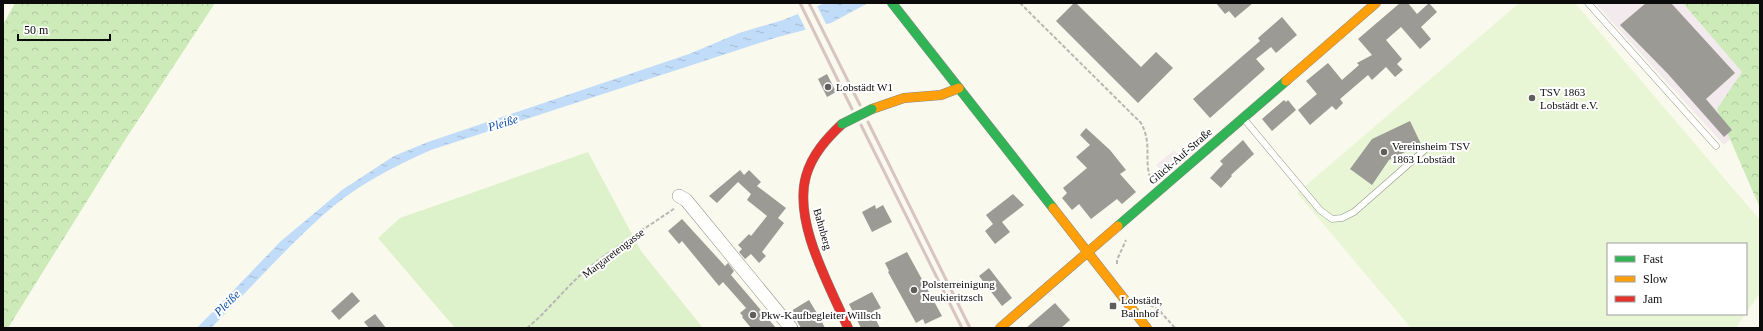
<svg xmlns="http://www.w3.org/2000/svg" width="1763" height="331" viewBox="0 0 1763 331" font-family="'Times New Roman',serif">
	<defs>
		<pattern id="forest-crowns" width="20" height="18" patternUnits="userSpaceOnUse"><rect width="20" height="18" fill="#ccebb8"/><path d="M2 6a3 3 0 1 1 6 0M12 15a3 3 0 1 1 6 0" fill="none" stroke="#aec89d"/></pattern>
		<pattern id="water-ripples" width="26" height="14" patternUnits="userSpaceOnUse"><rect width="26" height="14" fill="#c0dcf8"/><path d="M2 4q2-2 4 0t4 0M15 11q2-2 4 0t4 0" fill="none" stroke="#a4bbd3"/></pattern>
	</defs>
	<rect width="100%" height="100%" fill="#faf9ed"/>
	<g fill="#f2eaec">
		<polygon points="1595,3 1690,3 1751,73 1745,127 1724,145"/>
		<polygon points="1174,150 1183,160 1165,175 1156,165"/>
	</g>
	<polygon fill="#ddf2ca" points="588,152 641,251 703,328 455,328 378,238 400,218"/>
	<g fill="url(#forest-crowns)">
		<polygon points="15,3 215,3 125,140 8,328 3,328 3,25"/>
		<polygon points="1683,3 1760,3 1760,208 1717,109 1742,72"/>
	</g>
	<polygon fill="#e9f6d5" points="1519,3 1575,3 1760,220 1760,293 1746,313 1746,244 1608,244 1608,314 1745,314 1736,328 1411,328 1297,193"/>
	<path fill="url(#water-ripples)" d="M825,3H868L831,23L778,37L431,150C392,167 354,187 322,216C283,251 248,291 211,328H197L281,241L342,190L394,156L428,142L689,54L739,33L783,20Z"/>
	<polygon fill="#faf9ed" points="816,4 827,26 807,32 797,12"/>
	<g fill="#9c9a94">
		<polygon points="1074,3 1076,3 1141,67 1156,52 1173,68 1138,103 1056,21"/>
		<polygon points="1216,3 1253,3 1235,18 1229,11 1225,14"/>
		<polygon points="1400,3 1408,3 1417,14 1429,3 1437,12 1421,27 1431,39 1420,49 1401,27 1386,40 1402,59 1397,64 1403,70 1395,77 1386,67 1372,80 1368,75 1340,99 1343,103 1336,110 1332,106 1310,125 1298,110 1317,94 1306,81 1328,63 1342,80 1359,65 1357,63 1372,55 1358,39"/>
		<polygon points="1646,3 1671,3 1735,73 1706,99 1732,130 1724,137 1668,74 1620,25"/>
		<polygon points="1282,17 1297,35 1276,53 1271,47 1256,59 1265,69 1210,118 1193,99 1260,41 1258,38"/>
		<polygon points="827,74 836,92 827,97 818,79"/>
		<polygon points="1284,100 1286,102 1288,100 1296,110 1272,131 1262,119"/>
		<polygon points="1410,121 1421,144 1389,160 1372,185 1350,169 1372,139"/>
		<polygon points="1086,128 1110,150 1126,170 1120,174 1136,192 1122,204 1117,199 1091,219 1079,204 1072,210 1062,198 1067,193 1063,188 1087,168 1076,157 1090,145 1080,135"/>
		<polygon points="1243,140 1254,154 1231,175 1232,176 1221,188 1210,178 1223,164 1220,161"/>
		<polygon points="740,170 744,175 749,170 761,182 757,186 786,208 778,218 784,223 762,252 766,256 759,263 751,254 745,259 739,252 742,249 738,245 749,234 751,236 767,216 747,200 751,194 738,182 717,203 709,196"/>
		<polygon points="1013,194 1024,205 1002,222 1010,232 995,244 985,231 993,224 986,215"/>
		<polygon points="875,205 876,209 883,205 892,222 872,232 862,212"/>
		<polygon points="682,219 725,266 728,263 734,271 731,275 776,328 751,328 742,317 743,316 740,313 746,308 723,282 719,286 682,241 679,244 668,231"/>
		<polygon points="907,252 942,316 925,324 923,319 916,323 888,272 889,271 885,263"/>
		<polygon points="989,268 1012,298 1002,306 979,276"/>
		<polygon points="352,292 360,301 339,320 331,311"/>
		<polygon points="872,292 881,308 872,312 880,328 861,328 849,304"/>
		<polygon points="809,300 821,320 825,328 801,328 791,311"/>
		<polygon points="1055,303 1070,320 1061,328 1026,328"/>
		<polygon points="375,314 386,328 369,328 364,322"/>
	</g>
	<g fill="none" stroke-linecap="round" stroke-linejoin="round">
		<defs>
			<g id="lane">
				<polyline points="1588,3 1716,146"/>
				<polyline points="1244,119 1320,210 1332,219 1342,218 1354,212 1428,147"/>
			</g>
			<polyline id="street" points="679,196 686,200 791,328"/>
			<g id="fast">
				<polyline points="892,3 1053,208"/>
				<polyline points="1118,226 1286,81"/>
			</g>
			<g id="slow">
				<polyline points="1286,81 1376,3"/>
				<polyline points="872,109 904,98 941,95 959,88"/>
				<polyline points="1053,208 1147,328"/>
				<polyline points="1000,328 1118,226"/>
			</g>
			<path id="jam" d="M842,124C826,139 812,155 806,176C793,223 830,286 848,328"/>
		</defs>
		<use href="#lane" stroke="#93928d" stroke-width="7"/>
		<use href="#street" stroke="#93928d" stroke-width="14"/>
		<use href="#fast" stroke="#898983" stroke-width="10"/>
		<use href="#slow" stroke="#898983" stroke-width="10"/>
		<use href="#jam" stroke="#898983" stroke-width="10"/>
		<g stroke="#b7b7b5" stroke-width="2" stroke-dasharray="4 2" stroke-linecap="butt">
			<path d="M1020,3L1141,123C1153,145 1143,161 1151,179"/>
			<polyline points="1117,264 1117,260 1126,240"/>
			<polyline points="1150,305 1158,309 1175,328"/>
			<path d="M527,328C548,311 564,289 584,272C612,248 645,229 675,208"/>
		</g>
		<use href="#lane" stroke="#fefefc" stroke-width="6"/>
		<use href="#street" stroke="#fefefc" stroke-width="13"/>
		<use href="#fast" stroke="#30b455" stroke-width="9"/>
		<use href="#slow" stroke="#ff9f0a" stroke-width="9"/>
		<use href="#jam" stroke="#e5322d" stroke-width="9"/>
		<g stroke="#d8c5c1" stroke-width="3">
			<polyline points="800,3 852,109"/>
			<polyline points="809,3 860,105"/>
			<polyline points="868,122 970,328"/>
			<polyline points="861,125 962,328"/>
		</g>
		<defs>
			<polyline id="fast-bridge" points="842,124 872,109"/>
		</defs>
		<use href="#fast-bridge" stroke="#898983" stroke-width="10" stroke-linecap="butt"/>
		<use href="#fast-bridge" stroke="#30b455" stroke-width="9"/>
	</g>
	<g fill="#5f5e5a" stroke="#fff" stroke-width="1.5">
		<circle cx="828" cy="87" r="4"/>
		<circle cx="1532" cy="98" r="4"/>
		<circle cx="1384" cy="152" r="4"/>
		<circle cx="914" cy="290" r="4"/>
		<rect x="1109" y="302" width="8" height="8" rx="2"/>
		<circle cx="753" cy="315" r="4"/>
	</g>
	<g text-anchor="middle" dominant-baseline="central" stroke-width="4" stroke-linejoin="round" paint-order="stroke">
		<g font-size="11" fill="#0b0b0b" stroke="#fff" text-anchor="start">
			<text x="836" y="87">Lobstädt W1</text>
			<text x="1540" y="92">TSV 1863<tspan x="1540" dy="13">Lobstädt e.V.</tspan></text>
			<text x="1392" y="146">Vereinsheim TSV<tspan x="1392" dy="13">1863 Lobstädt</tspan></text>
			<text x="922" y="284">Polsterreinigung<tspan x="922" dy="13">Neukieritzsch</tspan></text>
			<text x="1121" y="300">Lobstädt,<tspan x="1121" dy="13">Bahnhof</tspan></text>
			<text x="761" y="315">Pkw-Kaufbegleiter Willsch</text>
		</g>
		<g font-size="11" fill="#0b0b0b" stroke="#fff">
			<text transform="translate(1180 156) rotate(-41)">Glück-Auf-Straße</text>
			<text transform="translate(823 229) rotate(74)">Bahnberg</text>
			<text transform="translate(613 253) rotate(-37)">Margaretengasse</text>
		</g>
		<g font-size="12" font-style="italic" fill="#094ca7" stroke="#fff">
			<text transform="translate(503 123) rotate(-17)">Pleiße</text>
			<text transform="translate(227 303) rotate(-45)">Pleiße</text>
		</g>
	</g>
	<rect width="1763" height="331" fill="none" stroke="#0b0b0b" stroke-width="8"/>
	<rect x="1607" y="243" width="140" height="72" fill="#ffffff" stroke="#9d9d9d"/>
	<rect x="1615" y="256" width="20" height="6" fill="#30b455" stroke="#9d9d9d"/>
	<text x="1643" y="263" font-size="12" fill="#0b0b0b">Fast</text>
	<rect x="1615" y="276" width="20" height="6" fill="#ff9f0a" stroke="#9d9d9d"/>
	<text x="1643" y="283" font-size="12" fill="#0b0b0b">Slow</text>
	<rect x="1615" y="296" width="20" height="6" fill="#e5322d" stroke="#9d9d9d"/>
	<text x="1643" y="303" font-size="12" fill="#0b0b0b">Jam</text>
	<path d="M18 34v6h92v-6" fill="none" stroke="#0b0b0b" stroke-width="2"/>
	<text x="24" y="34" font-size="12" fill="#0b0b0b" stroke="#ffffff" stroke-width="3" paint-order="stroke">50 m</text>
</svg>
